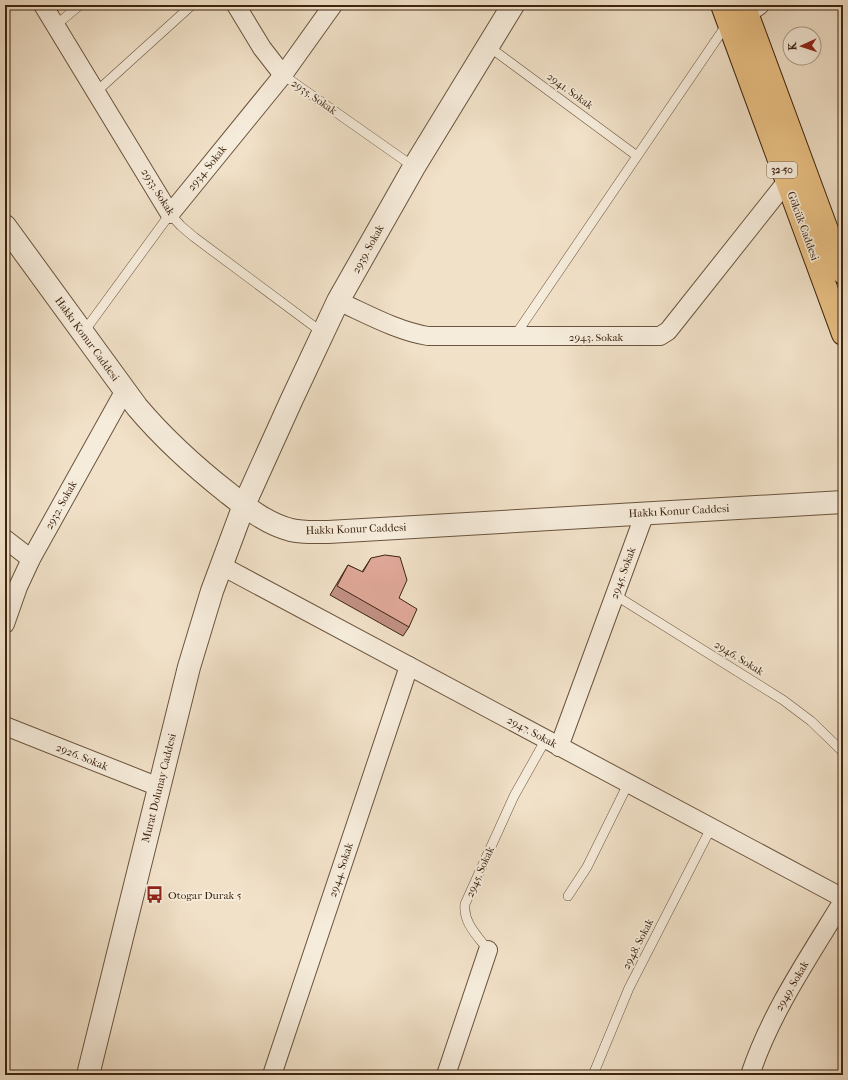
<svg xmlns="http://www.w3.org/2000/svg" width="848" height="1080" viewBox="0 0 848 1080" font-family="'IM FELL French Canon',serif">
	<rect width="100%" height="100%" fill="#f1e1c8"/>
	<filter id="stains"><feTurbulence type="fractalNoise" baseFrequency=".005" numOctaves="4"/><feColorMatrix values="0 0 0 0 .2 0 0 0 0 .09 0 0 0 0 .02 0 0 0 .5 -.17"/></filter>
	<radialGradient id="worn" r=".72"><stop offset=".6" stop-color="#630" stop-opacity="0"/><stop offset="1" stop-color="#630" stop-opacity=".3"/></radialGradient>
	<g fill="none" stroke-linecap="round" stroke-linejoin="round">
		<defs>
			<g id="service">
				<polyline points="56,25 80,5"/>
				<polyline points="488,46 637,156"/>
				<polyline points="283,75 414,167"/>
				<polyline points="96,92 192,5"/>
				<polyline points="83,333 170,214 181,226 194,237 323,333"/>
				<polyline points="514,337 727,24"/>
				<polyline points="615,595 783,700 811,721 843,752"/>
				<polyline points="568,896 587,867 628,784"/>
				<path d="M488,950C477,935 463,923 465,904L514,796L546,739"/>
				<polyline points="593,1075 629,988 711,828"/>
			</g>
			<g id="minor">
				<polyline points="43,5 170,214 283,75 333,5"/>
				<polyline points="236,5 262,48 283,75"/>
				<polyline points="747,14 760,5"/>
				<path d="M338,301C367,314 397,331 428,336H660L668,331L787,181"/>
				<polyline points="5,539 31,559"/>
				<polyline points="222,566 843,898"/>
				<polyline points="5,624 18,587 31,559 125,390"/>
				<polyline points="5,726 159,787"/>
				<polyline points="559,747 645,513"/>
				<polyline points="272,1075 409,666"/>
				<polyline points="446,1075 488,950"/>
				<path d="M750,1075C771,1012 809,957 843,901"/>
			</g>
			<g id="tertiary">
				<path d="M5,226L137,407C164,439 195,467 228,493C247,508 267,524 291,530C303,533 316,532 328,532L843,502"/>
				<polyline points="88,1075 189,667 212,591 244,505 292,399 338,301 414,167 513,5"/>
			</g>
			<g id="primary">
				<polyline points="722,5 843,334"/>
				<polyline points="744,5 843,273"/>
			</g>
		</defs>
		<use href="#service" stroke="#6a543e" stroke-width="10"/>
		<use href="#minor" stroke="#6a543e" stroke-width="20"/>
		<use href="#tertiary" stroke="#6a543e" stroke-width="24"/>
		<use href="#primary" stroke="#3d2510" stroke-width="24"/>
		<use href="#service" stroke="#f6ecdb" stroke-width="9"/>
		<use href="#minor" stroke="#f6ecdb" stroke-width="18"/>
		<use href="#tertiary" stroke="#f6ecdb" stroke-width="22"/>
		<use href="#primary" stroke="#e8c084" stroke-width="22"/>
	</g>
	<polygon fill="#c19084" stroke="#3d2510" points="371,558 399,598 409,627 403,636 330,595 348,565 362,572"/>
	<polygon fill="#e0a899" stroke="#3d2510" points="385,555 400,557 407,580 399,598 417,609 409,627 337,586 348,565 363,572 371,558"/>
	<defs>
		<symbol id="bus-bare" viewBox="-9 -9 18 18"><path d="M-5-6H5V4H4V6H2V4H-2V6H-4V4H-5ZM-3.5-4V0h7V-4ZM-3.5 1.2v1.5H-2V1.2ZM2 1.2v1.5H3.5V1.2Z" fill="#8f2418" stroke="#f6ecdb" stroke-width="2.5" paint-order="stroke"/></symbol>
	</defs>
	<g fill-rule="evenodd">
		<use href="#bus-bare" x="142" y="882" width="25" height="25"/>
	</g>
	<g text-anchor="middle" dominant-baseline="central" stroke-width="3.5" stroke-linejoin="round" paint-order="stroke">
		<rect fill="#f6ecdb" stroke="#74614d" stroke-width="1" x="767" y="162" width="30" height="16" rx="3"/>
		<g font-size="10" font-weight="bold" fill="#3d2510">
			<text x="782" y="170">32-50</text>
		</g>
		<g font-size="11" fill="#3d2510" stroke="#f6ecdb">
			<text transform="translate(570 91) rotate(36)">2941. Sokak</text>
			<text transform="translate(314 97) rotate(35)">2935. Sokak</text>
			<text transform="translate(207 168) rotate(-51)">2934. Sokak</text>
			<text transform="translate(158 192) rotate(58)">2933. Sokak</text>
			<text transform="translate(803 226) rotate(70)">Gölcük Caddesi</text>
			<text transform="translate(368 249) rotate(-61)">2939. Sokak</text>
			<text x="596" y="337">2943. Sokak</text>
			<text transform="translate(87 339) rotate(54)">Hakkı Konur Caddesi</text>
			<text transform="translate(61 505) rotate(-61)">2932. Sokak</text>
			<text transform="translate(679 511) rotate(-3)">Hakkı Konur Caddesi</text>
			<text transform="translate(356 529) rotate(-2)">Hakkı Konur Caddesi</text>
			<text transform="translate(623 573) rotate(-70)">2945. Sokak</text>
			<text transform="translate(739 658) rotate(32)">2946. Sokak</text>
			<text transform="translate(532 732) rotate(28)">2947. Sokak</text>
			<text transform="translate(82 757) rotate(22)">2926. Sokak</text>
			<text transform="translate(159 788) rotate(-76)">Murat Dolunay Caddesi</text>
			<text transform="translate(341 870) rotate(-72)">2944. Sokak</text>
			<text transform="translate(480 872) rotate(-66)">2945. Sokak</text>
			<text transform="translate(638 944) rotate(-63)">2948. Sokak</text>
			<text transform="translate(792 986) rotate(-60)">2949. Sokak</text>
		</g>
		<g font-size="11" fill="#3d2510" stroke="#f6ecdb" text-anchor="start">
			<text x="168" y="895">Otogar Durak 5</text>
		</g>
	</g>
	<rect width="848" height="1080" fill="none" stroke="#f1e1c8" stroke-width="20"/>
	<rect x="6" y="6" width="836" height="1068" fill="none" stroke="#3d2510" stroke-width="2"/>
	<rect x="10" y="10" width="828" height="1060" fill="none" stroke="#3d2510"/>
	<g transform="translate(802 46) rotate(267)"><circle r="19" fill="#f6ecdb" stroke="#ac9c8a"/>
	<path d="M0-3L7 15L0 10L-7 15Z" fill="#8f2418"/>
	<text y="-6" font-size="11" font-weight="bold" text-anchor="middle" fill="#3d2510">K</text>
	</g>
	<rect width="100%" height="100%" filter="url(#stains)"/>
	<rect width="100%" height="100%" fill="url(#worn)"/>
</svg>
